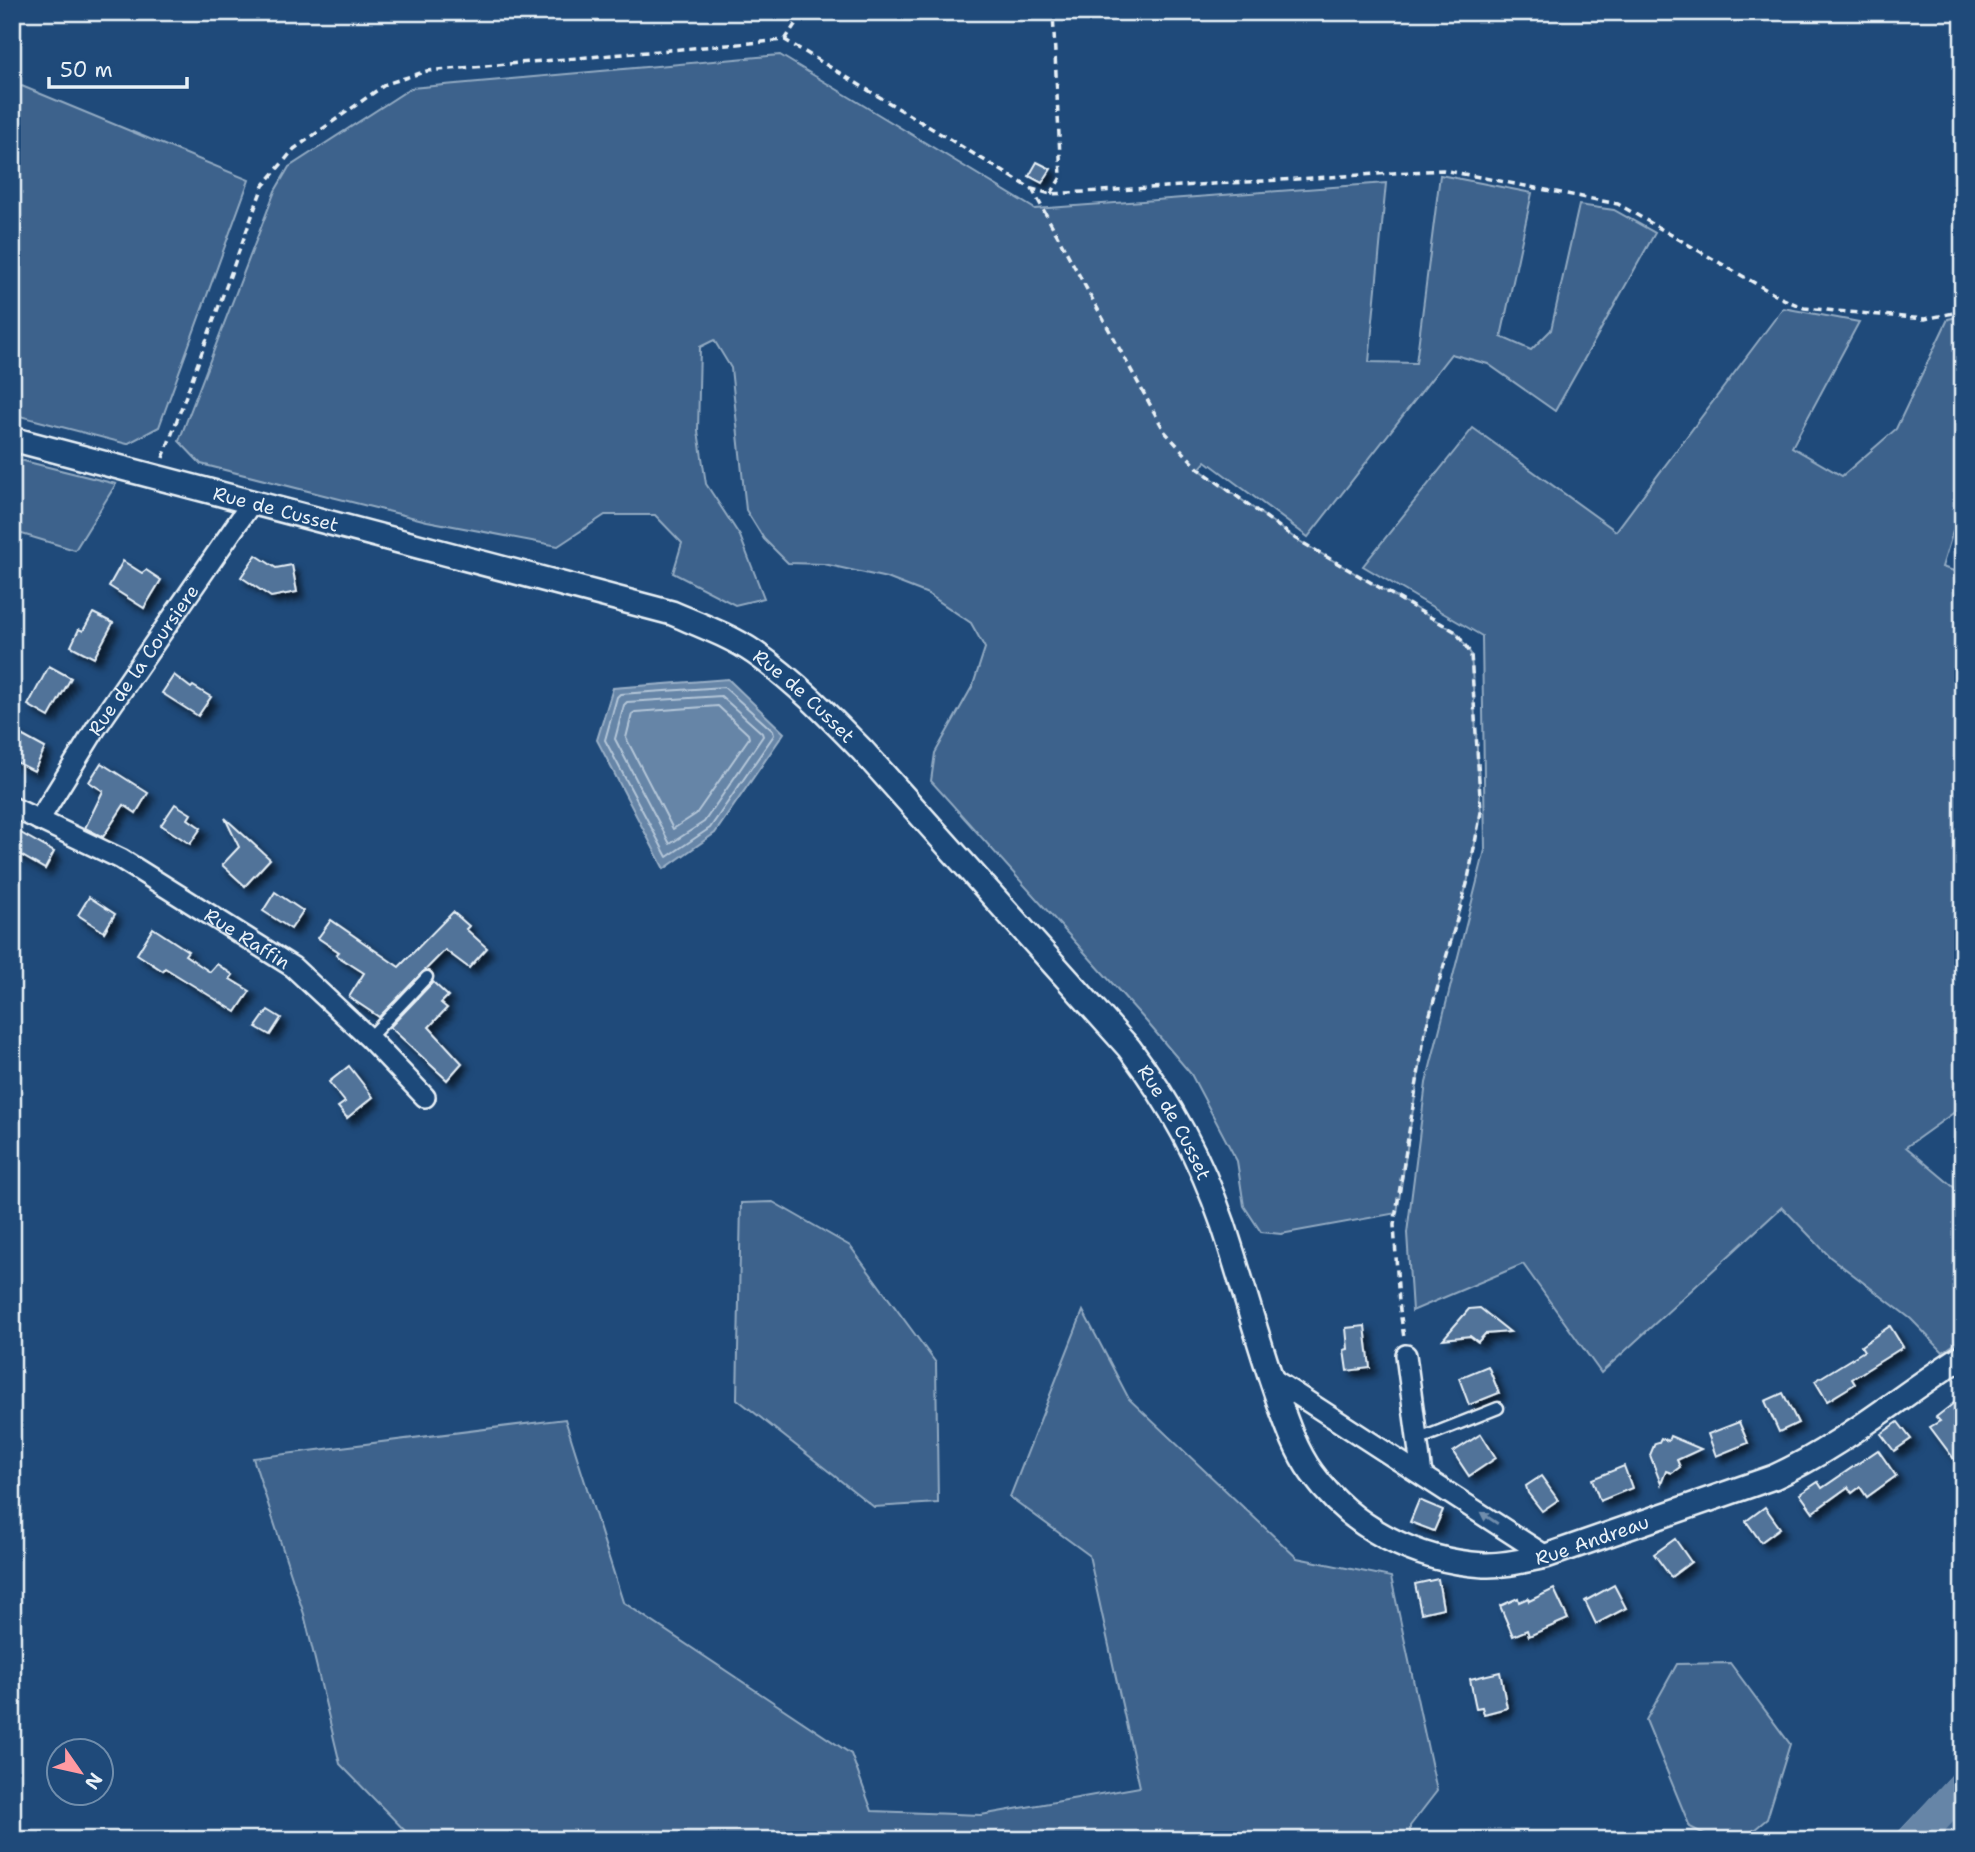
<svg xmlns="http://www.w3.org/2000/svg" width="1975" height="1852" viewBox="0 0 1975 1852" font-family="'Shantell Sans',sans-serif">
	<defs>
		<filter id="shadow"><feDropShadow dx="6" dy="6" stdDeviation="3.5" flood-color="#0009"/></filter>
	</defs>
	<rect width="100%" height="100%" fill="#1f4a7a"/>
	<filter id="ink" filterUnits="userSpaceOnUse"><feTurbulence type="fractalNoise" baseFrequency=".0143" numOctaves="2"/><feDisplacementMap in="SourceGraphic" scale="14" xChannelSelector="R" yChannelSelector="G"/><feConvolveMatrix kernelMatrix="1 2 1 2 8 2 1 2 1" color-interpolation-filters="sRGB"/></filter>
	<g filter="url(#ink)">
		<g fill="#3c628c" stroke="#92aac2" stroke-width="2">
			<polygon points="780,55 1035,209 1386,183 1369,362 1416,363 1440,175 1532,193 1501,337 1531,350 1551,330 1579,205 1614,210 1655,233 1555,411 1488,364 1451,354 1308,537 1206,461 1199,469 1296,539 1456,632 1471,654 1481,812 1467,884 1425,1032 1397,1213 1281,1234 1261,1232 1244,1206 1237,1161 1191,1074 1146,1021 931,781 935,753 973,685 985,648 971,623 928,594 887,578 824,564 788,563 764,539 746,510 731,368 714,340 700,347 698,431 706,484 740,536 764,598 735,605 673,573 682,543 655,515 605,515 558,546 427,521 201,464 179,441 275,191 289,167 411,88"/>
			<polygon points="12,82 249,180 159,427 127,444 12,414"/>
			<polygon points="1783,308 1859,322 1792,447 1842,476 1896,429 1948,319 1963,316 1963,499 1942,567 1963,574 1963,1106 1906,1147 1963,1195 1963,1338 1943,1352 1911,1319 1830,1257 1782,1207 1601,1373 1523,1264 1412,1311 1407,1233 1426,1083 1485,850 1482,636 1363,566 1473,428 1616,531"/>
			<polygon points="12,458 116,484 75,550 12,531"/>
			<polygon points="773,1202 850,1246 936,1363 938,1503 874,1507 737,1399 741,1203"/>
			<polygon points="1083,1311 1129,1399 1297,1558 1391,1577 1437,1791 1410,1826 1410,1840 414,1840 340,1764 304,1614 253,1458 565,1419 623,1602 851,1754 872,1811 981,1815 1140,1787 1089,1555 1010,1497"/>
			<polygon points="1730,1663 1790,1744 1767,1819 1742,1840 1716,1840 1690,1827 1646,1720 1677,1664"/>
			<polygon points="1963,1764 1963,1836 1957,1840 1892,1840"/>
		</g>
		<polygon fill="#6685a7" stroke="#9ab0c7" stroke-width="2" points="728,679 784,733 715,833 664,869 597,740 613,688"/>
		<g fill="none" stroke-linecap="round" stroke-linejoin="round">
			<g stroke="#b4c6d8" stroke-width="2">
				<polygon points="724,687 773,731 774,735 710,828 667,857 605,740 617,697 620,694"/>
				<polygon points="721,696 762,733 763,736 704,822 670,844 615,739 624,705 627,702"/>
				<polygon points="718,706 748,734 749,738 696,814 673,829 626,738 632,714 635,712"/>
			</g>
			<polyline stroke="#6685a7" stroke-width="33" points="1914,1840 1963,1787"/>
		</g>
		<g fill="#517399" stroke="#e8f1f8" stroke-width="2" filter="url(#shadow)">
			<polygon points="1037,162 1051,169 1042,183 1029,176"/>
			<polygon points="256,555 276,568 292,565 297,592 271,597 241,577"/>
			<polygon points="123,561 142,573 146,570 161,580 144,608 109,586"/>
			<polygon points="93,613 113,623 94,658 71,646 79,629 83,631"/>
			<polygon points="49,666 71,678 49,717 28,705"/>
			<polygon points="174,675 191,688 193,686 211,697 198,716 162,693"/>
			<polygon points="12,730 45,748 34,771 12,760"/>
			<polygon points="101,763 148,793 136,813 124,805 103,837 85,828 103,791 89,782"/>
			<polygon points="175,804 191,814 188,819 201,828 190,844 161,825"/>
			<polygon points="225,818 270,859 245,886 222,865 239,847"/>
			<polygon points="12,828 54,852 45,869 12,850"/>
			<polygon points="275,892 303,911 291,929 263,911"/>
			<polygon points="89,897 115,914 104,932 78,915"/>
			<polygon points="453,912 469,926 466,929 487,948 469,968 445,950 379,1017 349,997 364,973 336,955 339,952 318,938 331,920 399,967"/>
			<polygon points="153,928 188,951 185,955 210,972 217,964 233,975 230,979 250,991 236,1012 165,968 163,971 137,954"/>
			<polygon points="433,982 448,996 441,1003 447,1008 429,1027 462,1063 447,1080 390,1027"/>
			<polygon points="268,1010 281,1018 270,1035 256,1027"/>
			<polygon points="349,1066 373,1097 347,1118 338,1107 345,1102 329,1082"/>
			<polygon points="1480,1308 1510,1332 1485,1334 1478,1342 1470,1336 1443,1339 1469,1309"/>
			<polygon points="1365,1326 1370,1368 1347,1371 1344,1350 1348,1349 1346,1328"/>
			<polygon points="1890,1326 1903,1347 1852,1379 1855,1384 1827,1401 1815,1381 1864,1351 1861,1346"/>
			<polygon points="1488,1366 1499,1393 1469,1405 1459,1378"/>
			<polygon points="1783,1393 1798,1423 1779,1432 1765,1401"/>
			<polygon points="1963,1396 1963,1471 1930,1427 1940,1421 1936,1417"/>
			<polygon points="1739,1422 1748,1443 1716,1456 1708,1434"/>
			<polygon points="1898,1422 1911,1439 1894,1451 1881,1434"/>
			<polygon points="1481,1434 1496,1458 1469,1476 1453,1452"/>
			<polygon points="1670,1436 1701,1449 1677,1460 1680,1467 1672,1473 1666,1471 1661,1484 1650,1455 1655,1443 1659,1442 1661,1438 1668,1441"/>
			<polygon points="1878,1450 1896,1476 1867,1497 1860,1487 1852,1493 1848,1487 1813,1512 1800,1494 1818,1482 1822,1488"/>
			<polygon points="1624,1466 1632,1488 1600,1501 1592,1479"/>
			<polygon points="1541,1476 1558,1500 1542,1511 1528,1493 1526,1486"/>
			<polygon points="1419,1500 1443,1510 1434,1531 1410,1522"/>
			<polygon points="1765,1507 1780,1528 1761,1542 1746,1521"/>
			<polygon points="1675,1539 1691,1562 1671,1577 1654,1554"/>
			<polygon points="1438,1579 1443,1608 1421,1613 1415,1584"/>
			<polygon points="1614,1585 1626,1608 1596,1624 1585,1601"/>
			<polygon points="1554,1589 1568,1619 1529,1636 1527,1630 1513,1636 1500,1606 1518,1598 1519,1602 1528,1598 1529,1601"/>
			<polygon points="1500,1672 1507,1708 1484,1714 1482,1707 1476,1708 1470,1679"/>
		</g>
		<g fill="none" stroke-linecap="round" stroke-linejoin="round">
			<defs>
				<g id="service">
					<polyline points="369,1038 427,977"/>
					<polyline points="1417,1440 1498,1408"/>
				</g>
				<g id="minor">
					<path id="s1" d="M12,807L121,859L293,967L369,1038L425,1097"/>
					<path id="s2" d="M39,820L96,728L252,502"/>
					<polyline points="1406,1355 1422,1475"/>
					<polyline points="1270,1377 1546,1556"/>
				</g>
				<g id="tertiary">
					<path id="s3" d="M12,439L672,613C700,625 730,636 755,653C795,681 829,716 863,751L1129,1048C1171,1104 1200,1158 1223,1224C1242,1281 1257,1339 1277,1396C1286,1422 1296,1451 1312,1473C1352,1528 1416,1561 1484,1565C1505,1566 1526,1560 1546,1556L1774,1477C1842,1446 1900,1396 1963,1356"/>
				</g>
			</defs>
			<use href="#service" stroke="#e8f1f8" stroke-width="15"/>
			<use href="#minor" stroke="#e8f1f8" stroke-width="24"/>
			<use href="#tertiary" stroke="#e8f1f8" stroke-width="28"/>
			<g stroke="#e8f1f8" stroke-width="3.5" stroke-dasharray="7 5" stroke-linecap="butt">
				<polyline points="785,40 803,12"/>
				<polyline points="1032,189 1165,432 1199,469 1296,539 1456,632 1471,654 1481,812 1467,884 1425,1032 1394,1225 1399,1303 1404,1338"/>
				<polyline points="1051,194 1061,177 1053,12"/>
				<polyline points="163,458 263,186 294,149 386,84 427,71 785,40 1032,189 1051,194 1443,170 1618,204 1779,297 1804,308 1925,319 1963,311"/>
			</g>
			<use href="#service" stroke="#1f4a7a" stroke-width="10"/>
			<use href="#minor" stroke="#1f4a7a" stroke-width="19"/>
			<use href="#tertiary" stroke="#1f4a7a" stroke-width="23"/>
		</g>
		<defs><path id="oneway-solid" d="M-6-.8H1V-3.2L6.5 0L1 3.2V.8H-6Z" transform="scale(1.75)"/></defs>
		<use fill="#6f8dac" href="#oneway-solid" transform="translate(1489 1518) rotate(-147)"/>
	</g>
	<g text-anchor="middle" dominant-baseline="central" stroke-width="5" stroke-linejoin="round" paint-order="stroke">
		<g font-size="19" fill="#e8f1f8" stroke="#1f4a7a">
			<text stroke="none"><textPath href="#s3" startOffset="273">Rue de Cusset</textPath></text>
			<text stroke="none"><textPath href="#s2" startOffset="191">Rue de la Coursiere</textPath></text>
			<text stroke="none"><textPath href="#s3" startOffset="840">Rue de Cusset</textPath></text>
			<text stroke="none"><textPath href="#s1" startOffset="270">Rue Raffin</textPath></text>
			<text stroke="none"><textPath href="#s3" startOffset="1407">Rue de Cusset</textPath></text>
			<text stroke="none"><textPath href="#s3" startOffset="2098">Rue Andreau</textPath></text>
		</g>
	</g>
	<rect width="1975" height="1852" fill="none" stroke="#1f4a7a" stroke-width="42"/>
	<rect x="21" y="21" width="1933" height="1810" fill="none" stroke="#e8f1f8" stroke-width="2.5" filter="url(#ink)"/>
	<g transform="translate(80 1772) rotate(124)"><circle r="33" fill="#1f4a7a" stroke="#6f8dac" stroke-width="2"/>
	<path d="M0-5L12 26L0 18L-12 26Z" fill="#ff9aa2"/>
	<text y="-10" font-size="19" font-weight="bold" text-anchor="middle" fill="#e8f1f8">N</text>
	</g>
	<path d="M49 77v10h138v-10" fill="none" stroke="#e8f1f8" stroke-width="3.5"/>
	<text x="60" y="77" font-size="21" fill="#e8f1f8" stroke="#1f4a7a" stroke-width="5" paint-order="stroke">50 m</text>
</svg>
